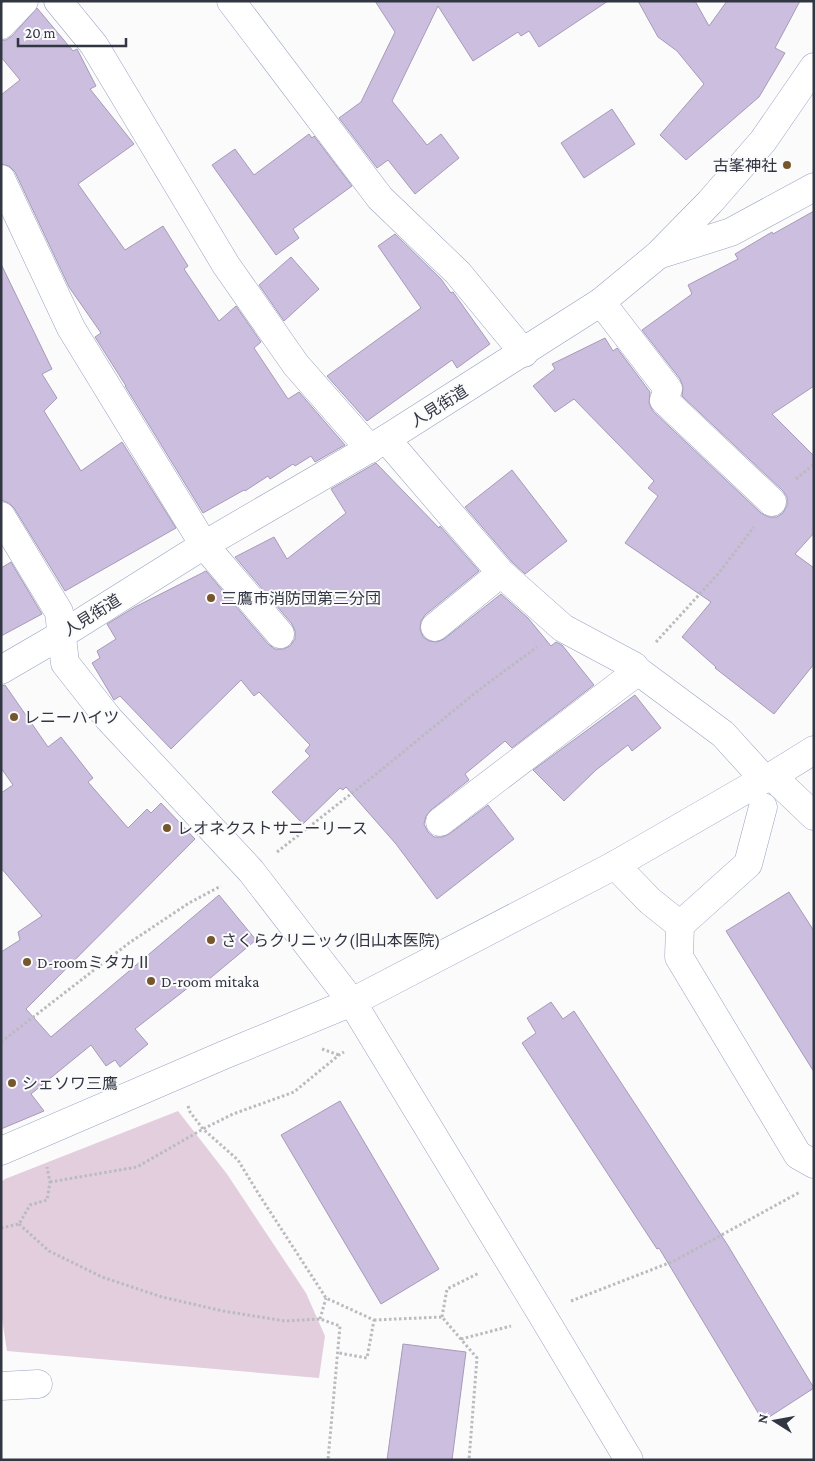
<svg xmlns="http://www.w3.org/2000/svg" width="815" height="1461" viewBox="0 0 815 1461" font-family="'Crimson Pro','Noto Sans JP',serif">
	<rect width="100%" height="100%" fill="#fbfbfb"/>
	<polygon fill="#e3cede" points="178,1111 227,1174 306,1293 325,1336 319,1378 7,1351 1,1312 1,1182 5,1179"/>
	<g fill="#cbbede" stroke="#a79aba">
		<polygon points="375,1 608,1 539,47 529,31 521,36 518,32 473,61 438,6 392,101 427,145 441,134 459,158 415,194 388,160 377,168 339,118 361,102 395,32"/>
		<polygon points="638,1 695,1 709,26 727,1 800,1 775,48 785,53 759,97 686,160 660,135 704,84 677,51 658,37"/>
		<polygon points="37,8 73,51 77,49 96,86 90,89 134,144 78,184 125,250 163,226 188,266 184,269 219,321 236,306 261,342 254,348 288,399 299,392 345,445 315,462 311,456 295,466 293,464 270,479 268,476 245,491 244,490 203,513 125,386 126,386 95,337 101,333 69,287 15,172 9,166 1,164 1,95 20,80 1,57 1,40 6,40 12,36"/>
		<polygon points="612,109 635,144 584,178 561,143"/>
		<polygon points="309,134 312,138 314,136 352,186 293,229 299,238 276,255 212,165 235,149 254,175"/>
		<polygon points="814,211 814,386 772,414 814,456 814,533 795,554 814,568 814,664 774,714 715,668 716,667 682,637 711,602 625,543 658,496 648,488 654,481 574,399 555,412 533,386 555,369 552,364 605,338 613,351 617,348 650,392 649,403 653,411 761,513 769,517 777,517 783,513 787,505 787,497 783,491 682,396 683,387 680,379 642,330 692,294 688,285 738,259 735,254 772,232 773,234"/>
		<polygon points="395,234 441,279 451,293 453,292 490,344 457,368 452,360 367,421 327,376 421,308 378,246"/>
		<polygon points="291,257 319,289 284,321 259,285"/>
		<polygon points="1,264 52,369 42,374 57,398 44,411 81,471 122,442 176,528 65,591 14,508 9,503 1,500"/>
		<polygon points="376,463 439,528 440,526 479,571 425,615 421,621 420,629 423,637 429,641 437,642 444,639 501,594 528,618 551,646 556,642 562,645 594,685 512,748 505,741 465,774 469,780 431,810 426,816 424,824 428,832 434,837 442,837 449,834 488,805 514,839 437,899 396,844 346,787 343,790 340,788 303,824 272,792 310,756 305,751 310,745 259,692 254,696 241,680 171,749 120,696 114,700 92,663 100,658 97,651 116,639 107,624 135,607 206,571 268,644 275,649 283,649 290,646 295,639 295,631 292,624 235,557 274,537 287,559 346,513 331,489"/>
		<polygon points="512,470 567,541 525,574 512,562 465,507"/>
		<polygon points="11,562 42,614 1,636 1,568"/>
		<polygon points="5,685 48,747 61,737 93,778 88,782 128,828 147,809 151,813 161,803 195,839 26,1009 51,1037 219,895 256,940 202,985 198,980 135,1029 148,1044 120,1067 115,1060 106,1066 91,1045 31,1094 44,1111 1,1129 1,952 20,940 18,932 42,916 1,868 1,793 13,785 1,768 1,686"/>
		<polygon points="635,695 661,728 632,751 628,745 596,770 564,801 533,770"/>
		<polygon points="789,892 814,931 814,1072 726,931"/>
		<polygon points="551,1002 563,1019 574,1011 727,1244 814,1388 763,1421 659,1248 657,1249 522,1043 536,1033 527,1018"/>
		<polygon points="340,1101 439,1269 381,1304 281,1135"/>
		<polygon points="403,1344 466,1352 452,1460 387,1460"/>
	</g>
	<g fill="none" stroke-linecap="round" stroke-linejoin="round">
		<defs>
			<g id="minor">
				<polyline points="58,1 94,45 226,265 296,365 370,449"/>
				<polyline points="231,1 380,198 458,273 524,353"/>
				<polyline points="1,25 24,1"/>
				<polyline points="1,179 71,328 204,545 280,634"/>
				<polyline points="658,255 731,232 814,187"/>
				<polyline points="601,302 668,389 664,400 772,502"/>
				<polyline points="386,439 501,573 563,628 634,666 638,671 723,734 764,779"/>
				<polyline points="1,516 59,612 65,663 109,719 251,871 352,1002 541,1313 629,1460"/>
				<polyline points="435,627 501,573"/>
				<polyline points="772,776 814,816"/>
				<polyline points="440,822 638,671"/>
				<polyline points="615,865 650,901 680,925 679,957 798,1155 814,1164"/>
				<polyline points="680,925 748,864 763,807"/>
				<polyline points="1,1151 224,1055 352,1002 615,865 764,779 772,776 814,750"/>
				<polyline points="1,1386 38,1384"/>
			</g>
			<polyline id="major" points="1,670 61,635 204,545 386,439 601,302 658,255 710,202 763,141 814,67"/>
		</defs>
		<use href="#minor" stroke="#99a3c2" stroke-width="29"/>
		<use href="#major" stroke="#99a3c2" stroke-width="29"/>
		<g stroke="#babbbf" stroke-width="3" stroke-dasharray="2.5 2.5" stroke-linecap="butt">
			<polyline points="796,479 814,464"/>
			<polyline points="656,642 718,574 754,527"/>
			<polyline points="277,852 370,779 480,689 537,647"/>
			<polyline points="1,1042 129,943 189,903 221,886"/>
			<polyline points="322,1049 339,1055"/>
			<polyline points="188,1106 190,1112 203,1129 238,1160 258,1193 326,1298 374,1320 367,1358 339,1353"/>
			<polyline points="50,1182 137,1167 203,1129 233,1114 294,1092 339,1055 344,1052"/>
			<polyline points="19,1224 49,1251 102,1277 162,1297 223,1311 285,1321 320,1319 340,1326 328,1460"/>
			<polyline points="1,1228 19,1224 30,1205 47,1200 50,1182 47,1167"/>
			<polyline points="571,1301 674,1261 800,1192"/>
			<polyline points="442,1317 447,1289 479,1273"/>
			<polyline points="320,1319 326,1298"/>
			<polyline points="374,1320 442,1317 477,1358 469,1460"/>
			<polyline points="461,1339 511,1326"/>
		</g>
		<use href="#minor" stroke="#fff" stroke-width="28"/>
		<use href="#major" stroke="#fff" stroke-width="28"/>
	</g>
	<g fill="#76562c" stroke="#fbfbfb" stroke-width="2">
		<circle cx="787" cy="165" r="5"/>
		<circle cx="211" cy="598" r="5"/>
		<circle cx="14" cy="717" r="5"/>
		<circle cx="167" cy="828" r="5"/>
		<circle cx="211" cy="940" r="5"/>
		<circle cx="27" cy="962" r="5"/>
		<circle cx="151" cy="981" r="5"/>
		<circle cx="12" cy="1083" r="5"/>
	</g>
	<g text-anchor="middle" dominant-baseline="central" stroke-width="4" stroke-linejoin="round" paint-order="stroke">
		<g font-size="16" fill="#323643" stroke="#fbfbfb" text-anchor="start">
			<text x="777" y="165" text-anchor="end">古峯神社</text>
			<text x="221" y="598">三鷹市消防団第三分団</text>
			<text x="24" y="717">レニーハイツ</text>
			<text x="177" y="828">レオネクストサニーリース</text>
			<text x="221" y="940">さくらクリニック(旧山本医院)</text>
			<text x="37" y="962">D-roomミタカⅡ</text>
			<text x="161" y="981">D-room mitaka</text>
			<text x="22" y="1083">シェソワ三鷹</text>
		</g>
		<g font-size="16" fill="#323643" stroke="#fbfbfb">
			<text transform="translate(439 406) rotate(-32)">人見街道</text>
			<text transform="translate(92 615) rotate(-32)">人見街道</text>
		</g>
	</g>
	<rect width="815" height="1461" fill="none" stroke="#323643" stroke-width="5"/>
	<g transform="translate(775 1421) rotate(281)" stroke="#fbfbfb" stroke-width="4" paint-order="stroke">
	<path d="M0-4L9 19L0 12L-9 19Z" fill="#323643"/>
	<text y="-8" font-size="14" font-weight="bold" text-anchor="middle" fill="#323643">N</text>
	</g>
	<path d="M18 38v8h108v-8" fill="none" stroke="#323643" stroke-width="2.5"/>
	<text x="25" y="38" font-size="15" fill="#323643" stroke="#fbfbfb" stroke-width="4" paint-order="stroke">20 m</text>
</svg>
